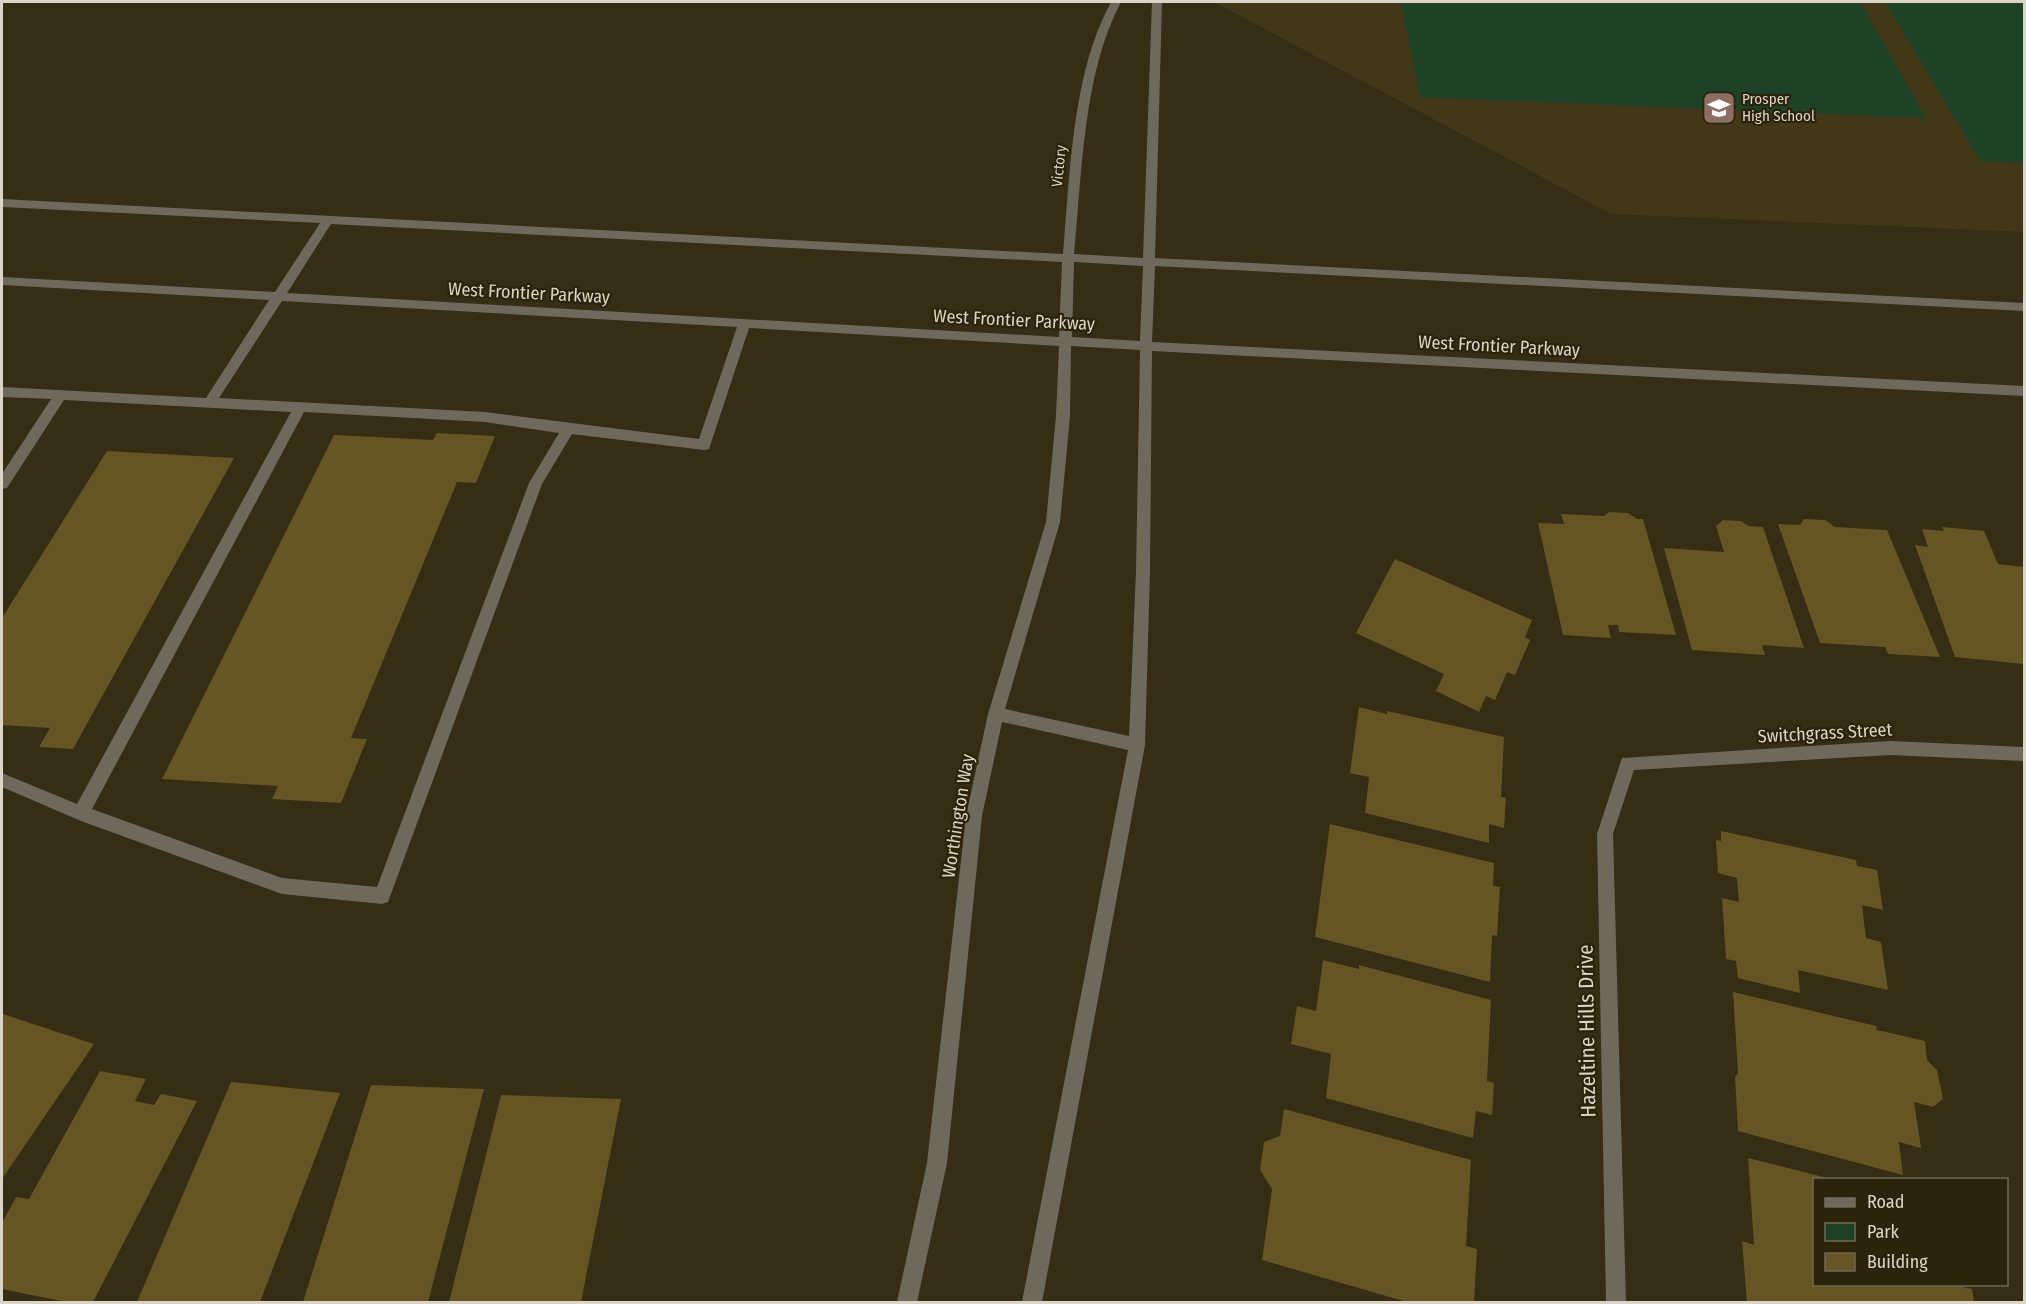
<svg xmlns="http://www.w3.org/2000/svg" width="2026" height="1304" viewBox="0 0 2026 1304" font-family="'Fira Sans Condensed',sans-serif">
	<rect width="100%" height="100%" fill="#352d14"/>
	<polygon fill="#423716" points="1214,2 2024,2 2024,232 1611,214"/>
	<g fill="#1d4228">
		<polygon points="1401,2 1860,2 1926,118 1420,97"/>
		<polygon points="1885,2 2024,2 2024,163 1980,161"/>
	</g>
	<g fill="#655524">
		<polygon points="437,433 495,436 476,483 457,482 351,738 367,739 341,803 272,799 278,786 162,779 334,435 433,440"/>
		<polygon points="107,451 234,458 73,749 39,747 50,728 2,725 2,618"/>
		<polygon points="1609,512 1628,513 1637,519 1643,519 1676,635 1619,632 1618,625 1608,625 1611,638 1563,635 1538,523 1564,524 1561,514 1604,516"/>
		<polygon points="1804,519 1825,520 1835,527 1887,530 1940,657 1888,654 1885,647 1820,643 1778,524 1800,525"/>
		<polygon points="1723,520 1741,521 1748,526 1763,527 1804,648 1762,645 1765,655 1692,650 1664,548 1724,552 1716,526"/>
		<polygon points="1942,527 1984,531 1998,564 2024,567 2024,664 1955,657 1915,545 1928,547 1922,529 1944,531"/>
		<polygon points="1395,559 1532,620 1525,637 1530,640 1515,675 1507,672 1495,700 1486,696 1479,712 1436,691 1444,674 1356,633"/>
		<polygon points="1359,707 1387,714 1387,711 1504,737 1501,797 1506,798 1504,828 1489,824 1489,843 1365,813 1369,777 1350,773"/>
		<polygon points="1330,824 1494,863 1493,886 1500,887 1497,936 1492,935 1490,982 1315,937"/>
		<polygon points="1721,831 1856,860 1857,866 1877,870 1883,910 1862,905 1866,938 1881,942 1888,990 1798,970 1800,993 1738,978 1736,961 1726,959 1722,898 1739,902 1737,878 1718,873 1716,840 1721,841"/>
		<polygon points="1323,960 1359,969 1359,965 1491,1000 1487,1081 1494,1083 1492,1115 1476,1111 1473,1138 1326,1098 1331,1054 1291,1044 1297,1006 1316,1011"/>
		<polygon points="1733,992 1876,1026 1877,1030 1925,1041 1927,1060 1937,1070 1943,1099 1933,1107 1914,1102 1921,1148 1899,1142 1903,1175 1738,1131 1735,1077 1738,1073"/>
		<polygon points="3,1014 94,1044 2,1179 2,1016"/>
		<polygon points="100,1071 146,1079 135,1101 154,1105 161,1094 197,1101 93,1302 66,1302 2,1289 2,1223 16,1197 29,1199"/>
		<polygon points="231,1082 340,1093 260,1302 137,1302"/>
		<polygon points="371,1085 484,1089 428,1302 303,1302"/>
		<polygon points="501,1095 621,1099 581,1302 449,1302"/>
		<polygon points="1284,1109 1471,1160 1466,1246 1477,1249 1474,1302 1407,1302 1262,1260 1272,1189 1260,1170 1264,1142 1280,1136"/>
		<polygon points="1748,1158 1831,1179 1814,1180 1814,1284 1961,1284 1962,1287 1972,1289 1974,1302 1747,1302 1742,1241 1754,1245"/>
	</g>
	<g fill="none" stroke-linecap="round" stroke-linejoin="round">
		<g fill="#6e695d" fill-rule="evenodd">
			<path d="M1111,2H1121C1083,73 1082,174 1074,254L1143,258L1152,2H1162L1155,258L2024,303V311L1155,266L1152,342L2024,386V396L1152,351L1150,571L1145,745L1042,1302H1022L1128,750L1002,722L982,816L947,1163L917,1302H897L927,1163L966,816L988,714L1046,522L1056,416L1059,346L749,328L709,449L704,450L572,434L542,484L388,902L382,904L282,894L81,821L2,787V773L77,804L291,412L64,400L7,488L2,489V474L51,399L2,397V387L206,398L269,300L2,285V277L275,292L320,223L2,207V199L1063,254C1070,174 1072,73 1111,2ZM331,224L1062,262L1059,337L287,293ZM1074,262L1143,266L1140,341L1072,337ZM282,301L737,327L699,439L485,412L219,398ZM1071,346L1140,350L1136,571L1129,736L1005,709L1060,522L1070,416ZM304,412L485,422L559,433L529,483L377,887L282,878L92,809Z"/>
			<polygon points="1890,741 2024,747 2024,761 1890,755 1634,770 1613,834 1626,1302 1606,1302 1597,834 1622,758"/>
		</g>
	</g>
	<defs>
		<symbol id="school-square" viewBox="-11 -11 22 22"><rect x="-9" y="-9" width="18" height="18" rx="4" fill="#8d6e63" stroke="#2b230a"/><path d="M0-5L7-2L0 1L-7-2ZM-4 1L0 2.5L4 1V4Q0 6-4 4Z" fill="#fff"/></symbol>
	</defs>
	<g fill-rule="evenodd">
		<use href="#school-square" x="1700" y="89" width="38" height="38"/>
	</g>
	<g text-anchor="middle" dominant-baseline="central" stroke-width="4.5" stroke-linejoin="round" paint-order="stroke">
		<g font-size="15" fill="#dad5c6" stroke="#2b230a" text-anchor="start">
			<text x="1742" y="99">Prosper<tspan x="1742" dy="17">High School</tspan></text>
		</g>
		<g font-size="15" fill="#dad5c6" stroke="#2b230a">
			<text transform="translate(1059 166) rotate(-84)">Victory</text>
		</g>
		<g font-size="18" fill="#dad5c6" stroke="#2b230a">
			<text transform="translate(529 293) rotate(3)">West Frontier Parkway</text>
			<text transform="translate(1014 320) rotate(3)">West Frontier Parkway</text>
			<text transform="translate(1499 346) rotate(3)">West Frontier Parkway</text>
			<text transform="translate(1825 733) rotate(-3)">Switchgrass Street</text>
			<text transform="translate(958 816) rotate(-81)">Worthington Way</text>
		</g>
		<g font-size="21" fill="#dad5c6" stroke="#2b230a">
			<text transform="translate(1587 1031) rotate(-91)">Hazeltine Hills Drive</text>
		</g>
	</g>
	<rect width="2026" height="1304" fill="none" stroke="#dad5c6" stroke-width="6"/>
	<rect x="1813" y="1178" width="195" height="108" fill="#2b230a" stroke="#716a55" stroke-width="1.5"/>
	<rect x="1825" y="1198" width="30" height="9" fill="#6e695d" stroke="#716a55" stroke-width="1.5"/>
	<text x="1867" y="1208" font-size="18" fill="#dad5c6">Road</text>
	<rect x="1825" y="1223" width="30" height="18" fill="#1d4228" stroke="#716a55" stroke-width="1.5"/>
	<text x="1867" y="1238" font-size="18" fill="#dad5c6">Park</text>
	<rect x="1825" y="1253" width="30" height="18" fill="#655524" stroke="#716a55" stroke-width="1.5"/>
	<text x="1867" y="1268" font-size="18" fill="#dad5c6">Building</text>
</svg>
